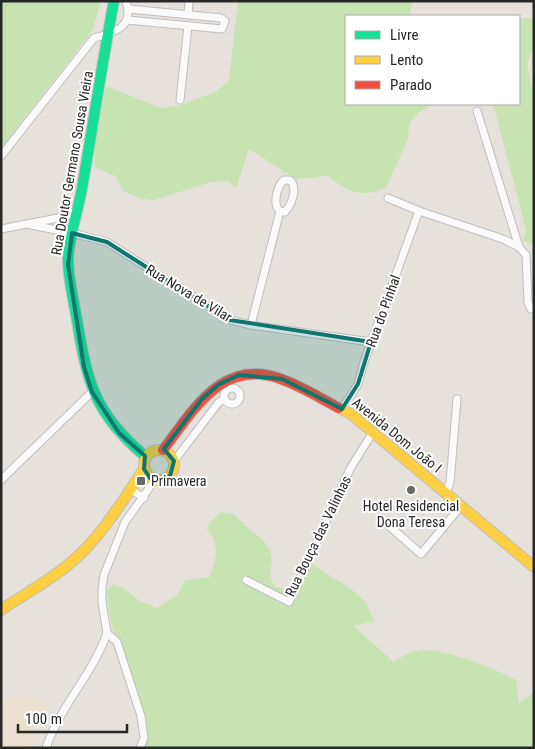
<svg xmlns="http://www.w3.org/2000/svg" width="535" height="749" viewBox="0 0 535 749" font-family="'Roboto Condensed',sans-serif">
	<rect width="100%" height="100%" fill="#e6e1db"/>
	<polygon fill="#eae0cf" points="21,692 49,707 36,728 36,742 33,742 33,745 28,745 28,748 1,748 1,705"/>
	<g fill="#c7e3b2">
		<polygon points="1,1 101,1 92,31 13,133 1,152"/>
		<path d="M238,1H413L409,15L460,16H346V104H434L419,112L409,124L408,139L386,187C362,199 348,192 328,176L296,179L249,149L236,188L228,181L211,182L154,200L141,199L123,191L116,177L95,167L94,149L106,86L161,108L181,105L217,91L229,80Z"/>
		<polygon points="519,18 534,18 534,47 527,63 532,89 534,90 534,245 523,241 526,232 523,218 494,107 488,104 519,104"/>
		<path d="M222,512L234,514L248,528L262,539L271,552L272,562L270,575L274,586L289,591C300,583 302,570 311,562C327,577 349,584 364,600C368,605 371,615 374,621L353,626L394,662C402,656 408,653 418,651C440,646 496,669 516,680L519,703L534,692V748H136C138,740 144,730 144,722C145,708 137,699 132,686C120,656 108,623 107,590L113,584L125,589L139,601L157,608L177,595L185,581L209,577C216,563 221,542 207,531L209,523Z"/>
	</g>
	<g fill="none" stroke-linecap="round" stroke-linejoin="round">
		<defs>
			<g id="street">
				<polyline points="188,15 189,1"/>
				<polyline points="127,20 222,29 225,21 221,18 129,9"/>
				<polyline points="180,100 188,26"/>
				<polyline points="477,111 519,247"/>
				<path d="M1,156L94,38C114,33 135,27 126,1"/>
				<polyline points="388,198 419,211 503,239 519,247 526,255 528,302 531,309"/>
				<polyline points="31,225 72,233 107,242 230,320 251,325 371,342"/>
				<polyline points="1,229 63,217 78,210"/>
				<path d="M251,325L280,211L285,212C292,204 298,188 290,180H284C277,186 272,205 280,211"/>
				<circle cx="232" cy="396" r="8"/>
				<polyline points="342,409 358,384 364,362 419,211"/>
				<polyline points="174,461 219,402 224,400"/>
				<polyline points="1,480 92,392"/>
				<polyline points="130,489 144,498"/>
				<polyline points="446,493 450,482 457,399"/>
				<polyline points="388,525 421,554 461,506"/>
				<polyline points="246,580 289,602 350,469 373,432"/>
				<path d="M46,748C60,706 93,674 107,633"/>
				<polyline points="140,748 144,738 141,716 117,642 107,633 102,602 102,589 104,575 125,522 155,480"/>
			</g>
			<path id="fast" d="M114,1C102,63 93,126 82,188C78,212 69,235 68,259C68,278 73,297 76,315C87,381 93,413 146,457"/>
			<g id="slow">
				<polyline points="339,408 351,414 534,567"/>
				<circle cx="159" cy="465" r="15"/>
				<path d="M1,610C23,595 47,582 68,565C99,540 122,502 144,469"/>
			</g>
			<path id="jam" d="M163,450C193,411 222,357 281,379C301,386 320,398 339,408"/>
		</defs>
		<use href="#street" stroke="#bfbdbd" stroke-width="9"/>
		<use href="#fast" stroke="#bfbdbd" stroke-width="12"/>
		<use href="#slow" stroke="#bfbdbd" stroke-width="12"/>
		<use href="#jam" stroke="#bfbdbd" stroke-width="12"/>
		<use href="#street" stroke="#fbfafa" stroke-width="7"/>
		<use href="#fast" stroke="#16e098" stroke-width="10"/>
		<use href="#slow" stroke="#ffcf43" stroke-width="10"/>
		<use href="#jam" stroke="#f24e42" stroke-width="10"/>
	</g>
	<path fill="#0f766e" fill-opacity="0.2" stroke="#0f766e" stroke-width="4" stroke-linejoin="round" d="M72,233L107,242L230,320L371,342L358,384L342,409L282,379L239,375L218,385L202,399L164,449L174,461L170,476L160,481L150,478L144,469L145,456L119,433L92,392L84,367L68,265Z"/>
	<g fill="#6a6866" stroke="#fff" stroke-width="2">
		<rect x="136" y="476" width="10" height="10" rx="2.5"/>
		<circle cx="411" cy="490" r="5"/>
	</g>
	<g text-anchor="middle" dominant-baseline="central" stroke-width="4" stroke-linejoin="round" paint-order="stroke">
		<g font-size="14" fill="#272727" stroke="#fff">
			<text transform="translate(72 163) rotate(-80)">Rua Doutor Germano Sousa Vieira</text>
			<text transform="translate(189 293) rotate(31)">Rua Nova de Vilar</text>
			<text transform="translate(383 311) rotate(-70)">Rua do Pinhal</text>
			<text transform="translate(397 435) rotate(39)">Avenida Dom João I</text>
			<text transform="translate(318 536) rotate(-64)">Rua Bouça das Valinhas</text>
		</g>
		<g font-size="14" fill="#272727" stroke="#fff" text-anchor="start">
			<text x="151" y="481">Primavera</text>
			<text x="411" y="506" text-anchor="middle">Hotel Residencial<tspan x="411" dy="16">Dona Teresa</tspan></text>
		</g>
	</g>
	<rect width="535" height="749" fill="none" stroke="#272727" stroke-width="5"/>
	<rect x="345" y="15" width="175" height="90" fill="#ffffff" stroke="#a9a9a9"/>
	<rect x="355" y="31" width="25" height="8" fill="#16e098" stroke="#a9a9a9"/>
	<text x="390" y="40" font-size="15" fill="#272727">Livre</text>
	<rect x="355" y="56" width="25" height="8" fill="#ffcf43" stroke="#a9a9a9"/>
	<text x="390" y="65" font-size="15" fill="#272727">Lento</text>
	<rect x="355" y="81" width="25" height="8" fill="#f24e42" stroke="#a9a9a9"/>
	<text x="390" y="90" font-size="15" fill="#272727">Parado</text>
	<path d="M18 724v8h109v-8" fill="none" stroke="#272727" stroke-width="2.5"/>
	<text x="25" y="724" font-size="15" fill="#272727" stroke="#ffffff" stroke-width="4" paint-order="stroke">100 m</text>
</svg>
